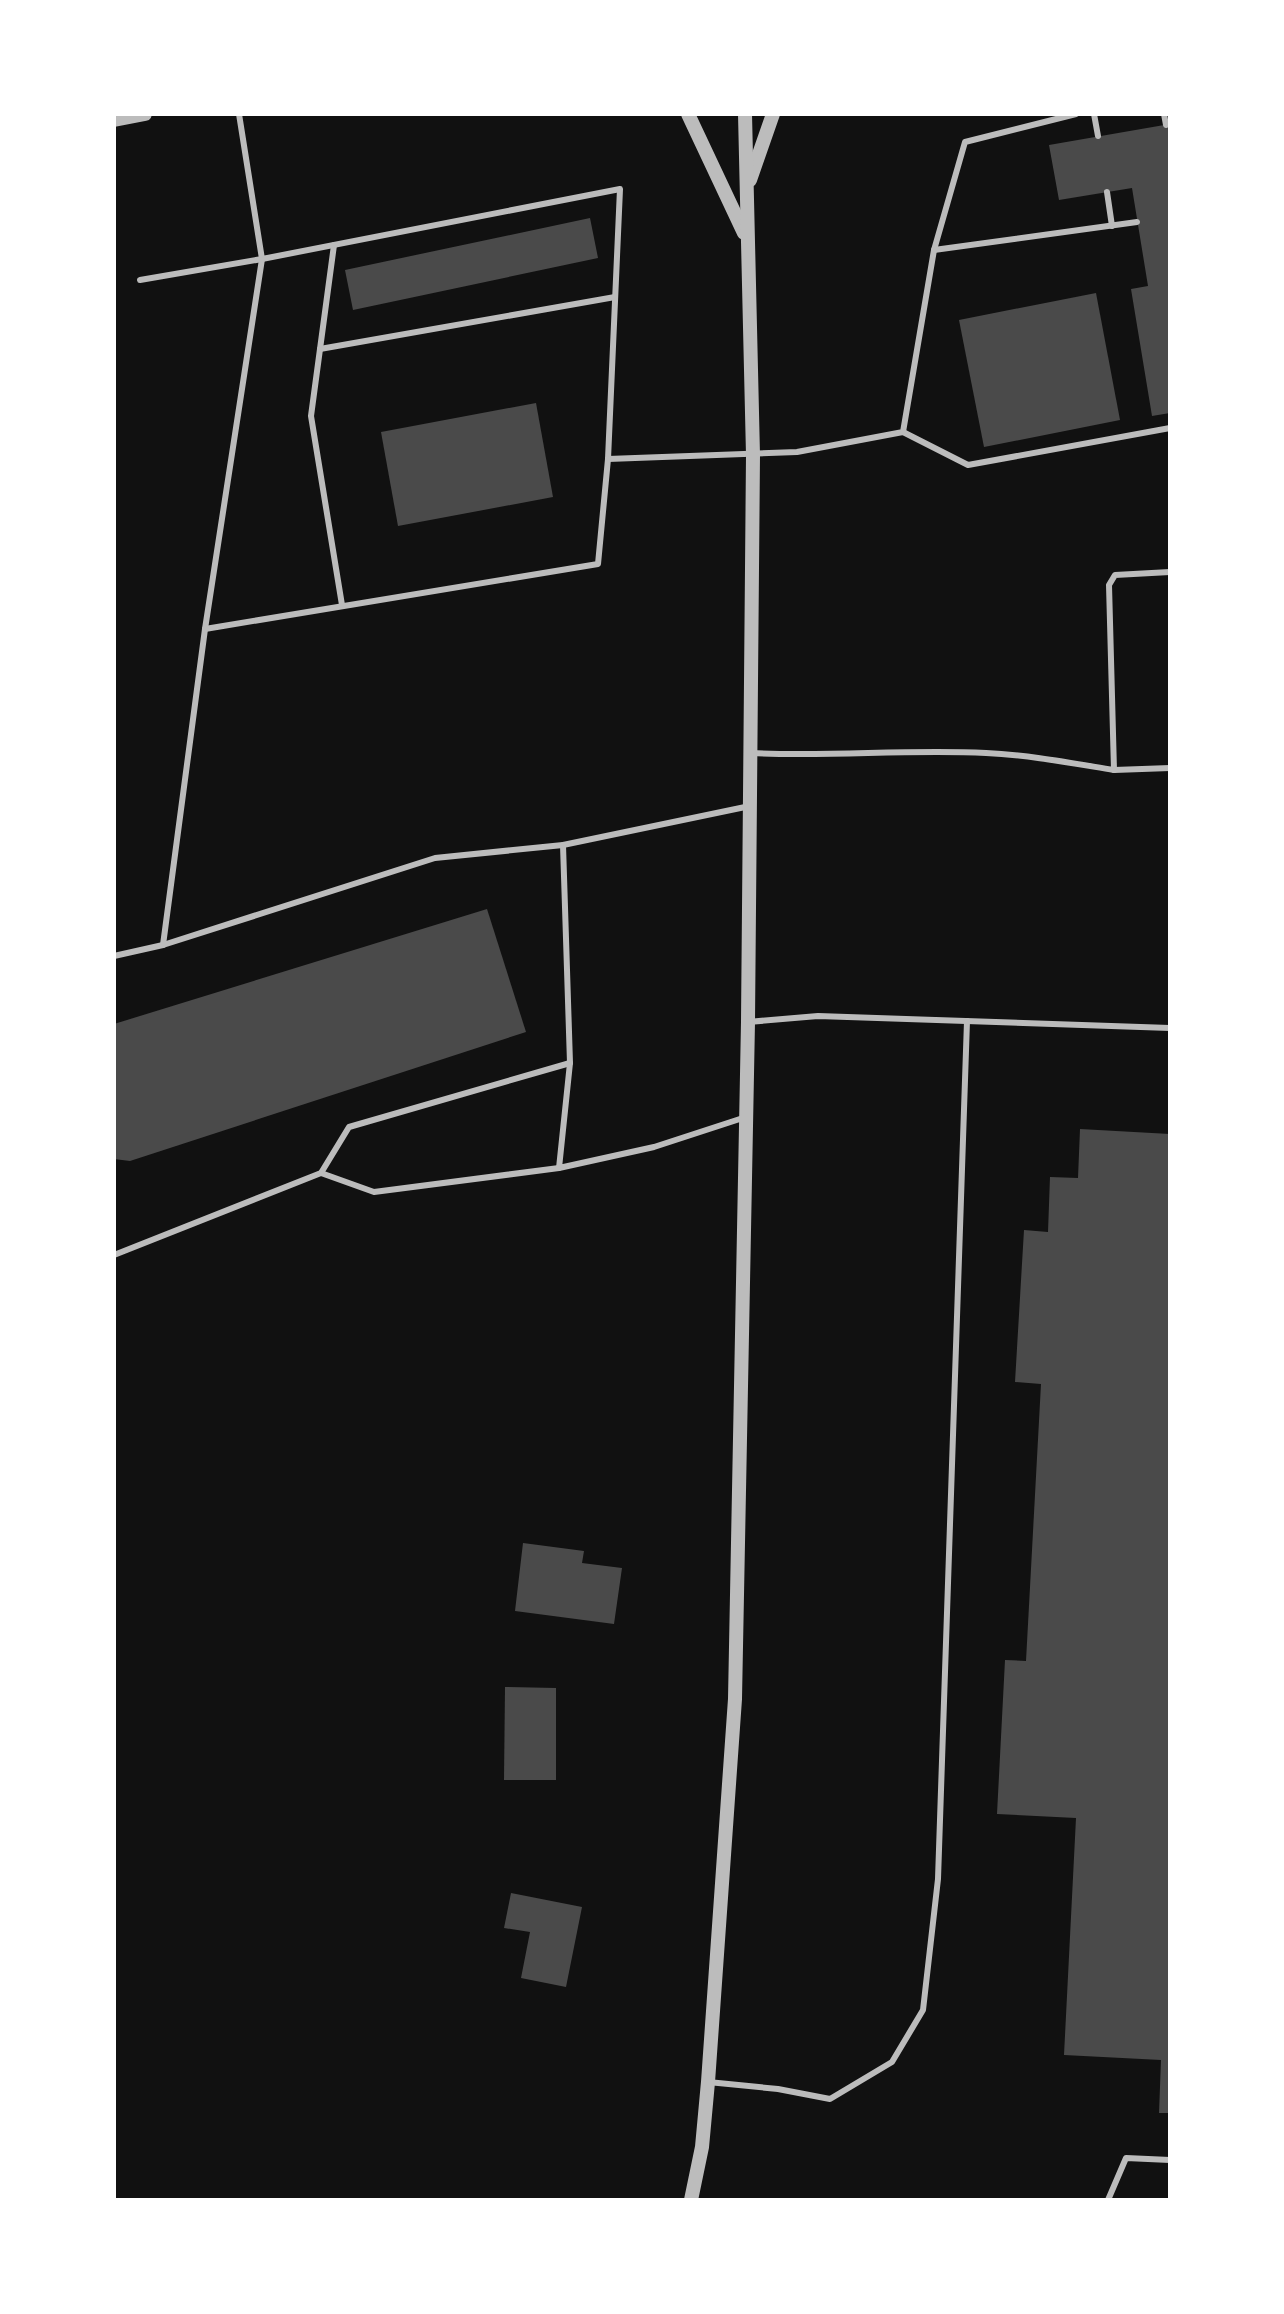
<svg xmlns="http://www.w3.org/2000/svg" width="1284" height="2314" viewBox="0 0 1284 2314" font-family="'PT Sans',sans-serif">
	<rect width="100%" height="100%" fill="#111"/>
	<g fill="#4a4a4a">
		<polygon points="1170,124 1170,413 1152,416 1131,289 1148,286 1132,188 1059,200 1049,145"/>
		<polygon points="590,218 598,258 353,310 345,270"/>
		<polygon points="1096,293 1120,420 984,447 959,320"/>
		<polygon points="536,403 553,497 398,526 381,432"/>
		<polygon points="487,909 526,1032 130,1161 114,1159 114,1024"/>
		<polygon points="1080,1129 1170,1134 1170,2113 1159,2113 1161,2060 1064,2055 1076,1818 997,1814 1005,1660 1026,1661 1041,1384 1015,1382 1024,1230 1048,1232 1050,1177 1078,1178"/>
		<polygon points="523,1543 584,1551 582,1563 622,1568 614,1624 515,1611"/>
		<polygon points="505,1687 556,1688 556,1780 504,1780"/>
		<polygon points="511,1893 582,1907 566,1987 521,1978 530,1932 504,1928"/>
	</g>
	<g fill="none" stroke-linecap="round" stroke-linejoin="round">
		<g stroke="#bcbcbc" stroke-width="6">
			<polyline points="1094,114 1098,136"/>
			<polyline points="1164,114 1166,125"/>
			<polyline points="1107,192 1112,226"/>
			<polyline points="334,245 311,416 342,605"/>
			<polyline points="934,250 1137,222"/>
			<polyline points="140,280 262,259 620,189 608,459 797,452 903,432 934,250 965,142 1076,114"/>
			<polyline points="320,349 615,297"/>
			<polyline points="903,432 968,465 1170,428"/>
			<polyline points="205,629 598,564 608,459"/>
			<path d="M751,753C829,757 907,749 986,753C1029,755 1071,763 1114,770L1109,585L1115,575L1170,572"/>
			<polyline points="1114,770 1170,768"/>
			<polyline points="563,845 570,1063 559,1168 654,1147 746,1117"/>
			<polyline points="163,945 205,629 262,259 239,114"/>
			<polyline points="114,956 163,945 435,858 563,845 750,806"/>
			<polyline points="748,1022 818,1016 1170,1028"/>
			<polyline points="321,1173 374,1192 559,1168"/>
			<polyline points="114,1255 321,1173 349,1127 570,1063"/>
			<polyline points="708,2082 778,2089 830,2099 892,2062 923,2010 938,1879 967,1021"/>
			<polyline points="1108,2200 1126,2158 1170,2160"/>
		</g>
		<g stroke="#bcbcbc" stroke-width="14">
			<polyline points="688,114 744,233"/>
			<polyline points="114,120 145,114"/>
			<polyline points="750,180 773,114"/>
			<polyline points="691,2200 702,2147 708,2082 735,1699 748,1022 753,455 745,114"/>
		</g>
	</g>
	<rect width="1284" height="2314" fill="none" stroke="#ffffff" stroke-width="232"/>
</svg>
